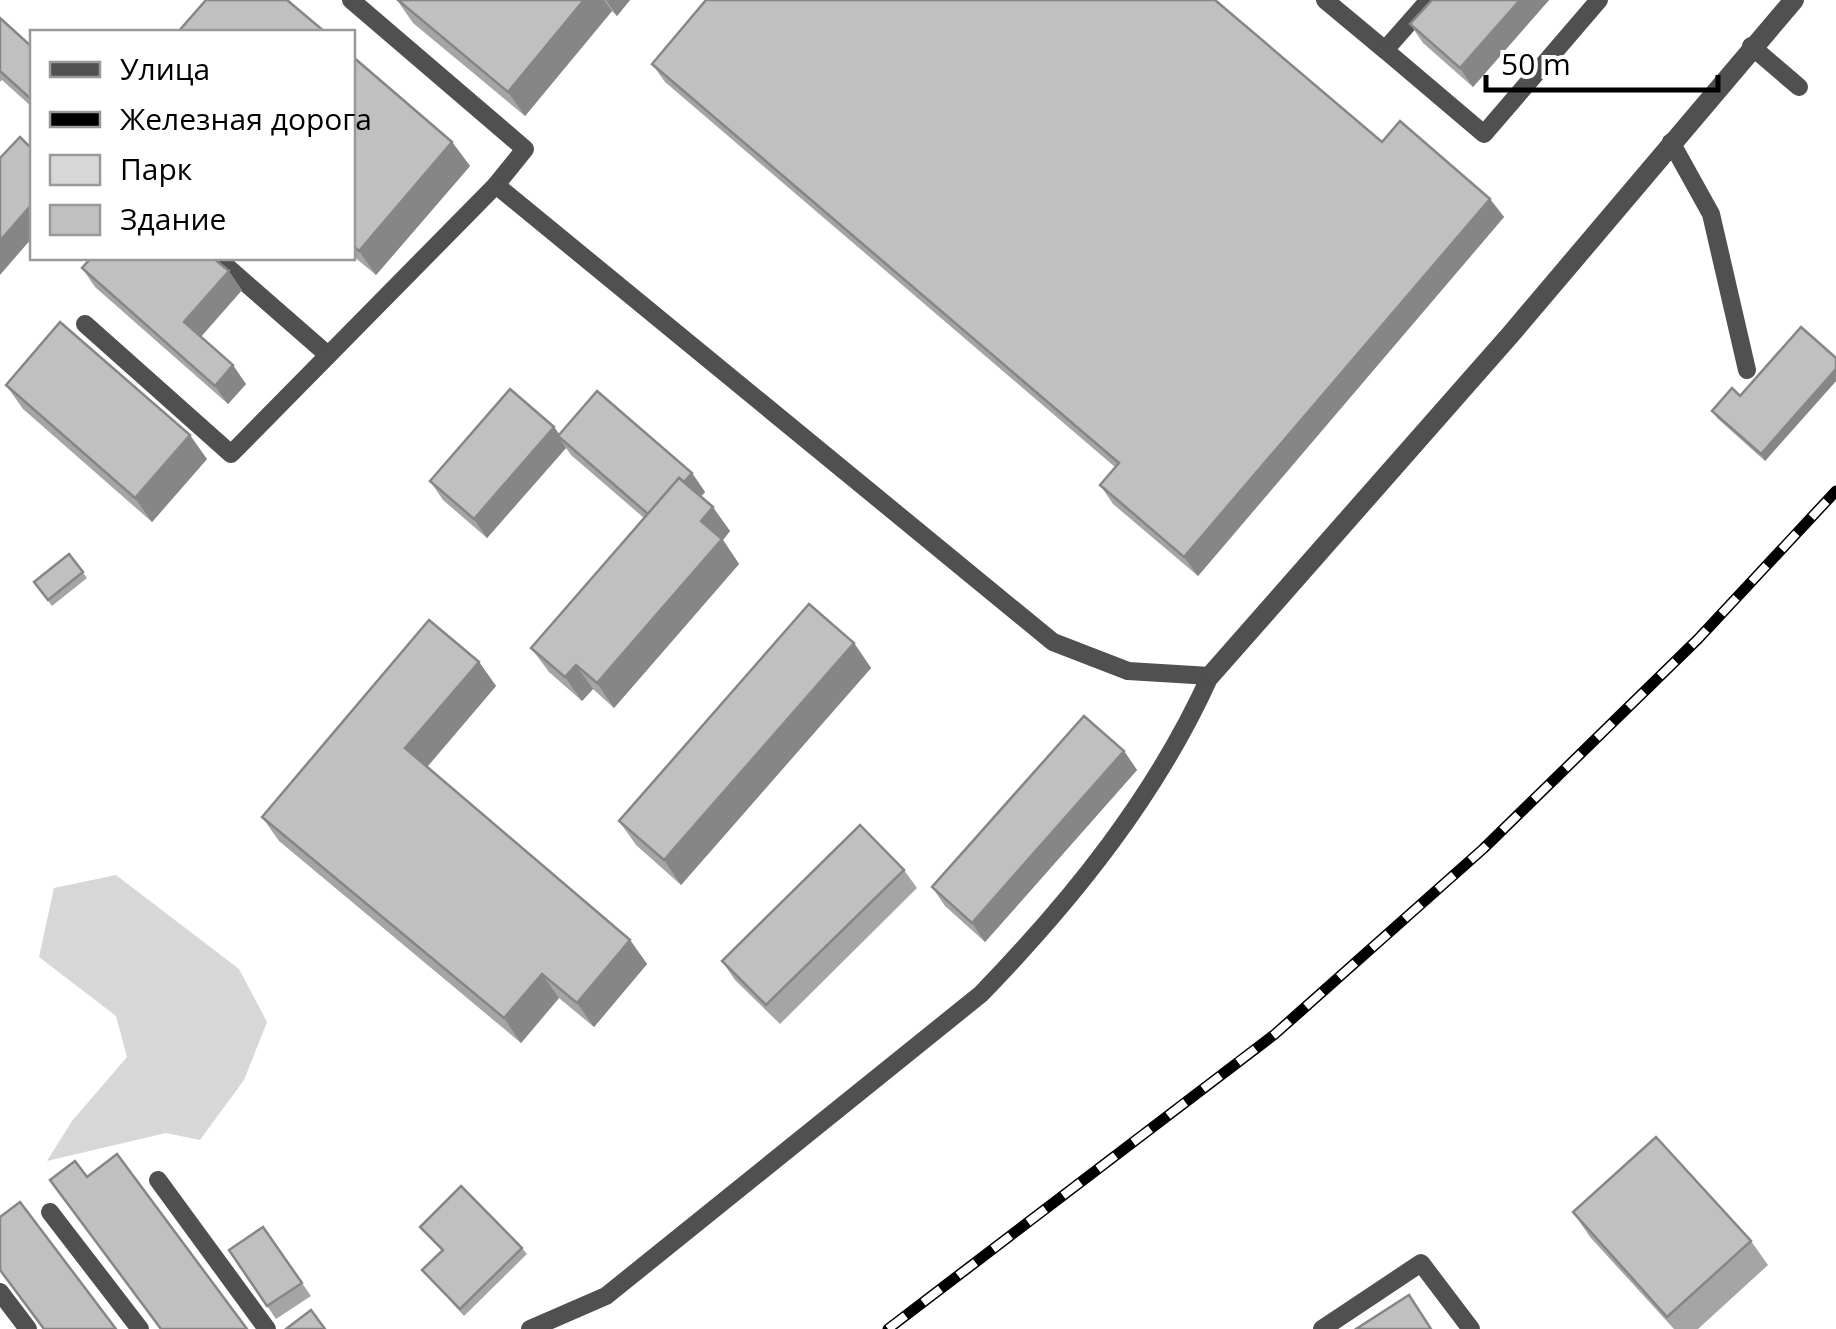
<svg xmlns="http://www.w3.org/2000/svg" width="1836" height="1329" viewBox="0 0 1836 1329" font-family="'Open Sans',sans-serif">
	<rect width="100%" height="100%" fill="#fff"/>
	<polygon fill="#d7d7d7" points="116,875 239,969 267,1022 244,1080 200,1140 166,1133 47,1161 72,1121 127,1057 116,1016 39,957 54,888"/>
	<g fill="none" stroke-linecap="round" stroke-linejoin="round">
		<g stroke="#505050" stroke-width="18">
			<polyline points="351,0 525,149 496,185"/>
			<polyline points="1325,0 1385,50 1429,0"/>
			<polyline points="1751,46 1799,87"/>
			<polyline points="1385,50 1484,134 1599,0"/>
			<polyline points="1671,142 1711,214 1747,370"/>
			<polyline points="217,258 328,355"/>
			<path d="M85,324L231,454L496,185L1053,642L1128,671L1210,676C1156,796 1072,900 981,994L606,1296L530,1329"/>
			<polyline points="158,1180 267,1329"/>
			<polyline points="50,1212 140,1329"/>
			<polyline points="0,1292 28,1329"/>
			<polyline points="1322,1329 1421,1263 1471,1329"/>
		</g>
		<polyline stroke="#505050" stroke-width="20" points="1210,676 1511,334 1794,0"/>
		<defs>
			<polyline id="rail" points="888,1329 1275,1034 1483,849 1698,639 1836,491"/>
		</defs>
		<use href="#rail" stroke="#000" stroke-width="11"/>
		<use href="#rail" stroke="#fff" stroke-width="8" stroke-dasharray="22" stroke-linecap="butt"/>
	</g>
	<g fill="#a5a5a5">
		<polygon points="397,0 630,0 617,16 612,11 525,116 413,23"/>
		<polygon points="1432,0 1549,0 1473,87 1423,43 1410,24"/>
		<polygon points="0,18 32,47 32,107 2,80 0,82"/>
		<polygon points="352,56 452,142 470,166 376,275 352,255"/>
		<polygon points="652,64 1382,142 1490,199 1504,217 1198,576 1113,504 1100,485 1115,467 665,82"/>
		<polygon points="82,268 242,290 201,337 246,384 228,404 95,287"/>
		<polygon points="1836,358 1836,381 1765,461 1717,418 1712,411 1740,396"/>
		<polygon points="6,385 207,459 152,522 23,409"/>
		<polygon points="554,427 559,434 692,473 705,492 701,496 730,531 723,540 739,564 614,708 593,689 582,701 549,672 531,648 644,518 571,455 566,448 487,538 443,500 430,481"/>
		<polygon points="69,554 87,578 52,606 34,582"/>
		<polygon points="854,643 871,668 681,885 636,845 619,821"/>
		<polygon points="479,662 496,686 427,767 630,940 647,964 594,1027 559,998 521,1043 279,841 262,817"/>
		<polygon points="1124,751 1137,770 985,942 945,906 932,887"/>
		<polygon points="904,870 917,888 780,1024 735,980 722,961"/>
		<polygon points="1573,1212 1751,1241 1768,1265 1698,1329 1674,1329 1590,1237"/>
		<polygon points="263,1227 311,1296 276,1319 229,1250"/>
		<polygon points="420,1227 522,1248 527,1254 464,1316 422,1270 442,1251"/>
	</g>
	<g fill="#868686">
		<polygon points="584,0 604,0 612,11 525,116 508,92"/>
		<polygon points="606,0 630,0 617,16"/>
		<polygon points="1520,0 1549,0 1473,87 1460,68"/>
		<polygon points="452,142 470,166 376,275 359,251"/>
		<polygon points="1490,199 1504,217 1198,576 1184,557"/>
		<polygon points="32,204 32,238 0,275 0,241"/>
		<polygon points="229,271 242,290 197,341 184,322"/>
		<polygon points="233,365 246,384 228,404 215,386"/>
		<polygon points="1836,369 1836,381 1765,461 1761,454"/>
		<polygon points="554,427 565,442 558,436 566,448 487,538 474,519"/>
		<polygon points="190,435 207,459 152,522 135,498"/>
		<polygon points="692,473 705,492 666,537 652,518"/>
		<polygon points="713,507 730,531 723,540 739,564 614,708 597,683 701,521"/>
		<polygon points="854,643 871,668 681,885 664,860"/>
		<polygon points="479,662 496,686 422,773 405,748"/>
		<polygon points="576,665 593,689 582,701 565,677"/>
		<polygon points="1124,751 1137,770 985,942 972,923"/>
		<polygon points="630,940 647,964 594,1027 577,1003"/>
		<polygon points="542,974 559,998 521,1043 504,1018"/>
	</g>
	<g fill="#c0c0c0" stroke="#868686" stroke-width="2.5">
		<polygon points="206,0 287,0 325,32 178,32"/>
		<polygon points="398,0 584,0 508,92"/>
		<polygon points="706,0 1215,0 1382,142 1400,121 1490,199 1184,557 1100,485 1119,463 652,64"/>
		<polygon points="1432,0 1520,0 1460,68 1410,24"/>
		<polygon points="0,18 32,47 32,100 0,71"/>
		<polygon points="352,56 452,142 359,251 352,245"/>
		<polygon points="20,137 32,149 32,204 0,241 0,158"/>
		<polygon points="91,258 213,258 229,271 184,322 233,365 215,386 82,268"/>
		<polygon points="60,322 190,435 135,498 6,385"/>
		<polygon points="1801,327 1836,358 1836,369 1761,454 1712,411 1732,388 1740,396"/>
		<polygon points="510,389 554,427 474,519 430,481"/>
		<polygon points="597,391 692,473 684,482 679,478 648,514 558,436"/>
		<polygon points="679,478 713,507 701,521 722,539 597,683 576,665 565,677 531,648"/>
		<polygon points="69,554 83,572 48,600 34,582"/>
		<polygon points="809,604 854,643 664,860 619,821"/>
		<polygon points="429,620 479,662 405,748 630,940 577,1003 542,974 504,1018 262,817"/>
		<polygon points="1084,716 1124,751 972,923 932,887"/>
		<polygon points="860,825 904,870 766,1005 722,961"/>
		<polygon points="1656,1137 1751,1241 1667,1317 1573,1212"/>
		<polygon points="117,1154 247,1329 161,1329 50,1180 75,1161 87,1177"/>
		<polygon points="461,1186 522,1248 460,1309 422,1270 443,1250 420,1227"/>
		<polygon points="20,1202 116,1329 44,1329 0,1270 0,1217"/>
		<polygon points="263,1227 302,1283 267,1306 229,1250"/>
		<polygon points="1409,1295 1431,1329 1356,1329"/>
		<polygon points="311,1310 325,1329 286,1329"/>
	</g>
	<rect x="30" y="30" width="325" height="230" fill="#ffffff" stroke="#999999" stroke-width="2.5"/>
	<rect x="50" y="62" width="50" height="15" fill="#505050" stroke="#999999" stroke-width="2.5"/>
	<text x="120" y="80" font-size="30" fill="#000000">Улица</text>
	<rect x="50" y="112" width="50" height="15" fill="#000000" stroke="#999999" stroke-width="2.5"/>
	<text x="120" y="130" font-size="30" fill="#000000">Железная дорога</text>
	<rect x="50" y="155" width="50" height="30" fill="#d7d7d7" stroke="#999999" stroke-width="2.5"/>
	<text x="120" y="180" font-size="30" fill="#000000">Парк</text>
	<rect x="50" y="205" width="50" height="30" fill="#c0c0c0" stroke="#999999" stroke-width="2.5"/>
	<text x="120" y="230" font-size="30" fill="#000000">Здание</text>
	<path d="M1486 75v15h232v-15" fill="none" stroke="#000000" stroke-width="5"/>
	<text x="1501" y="75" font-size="30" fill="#000000" stroke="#ffffff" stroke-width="8" paint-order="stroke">50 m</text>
</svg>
